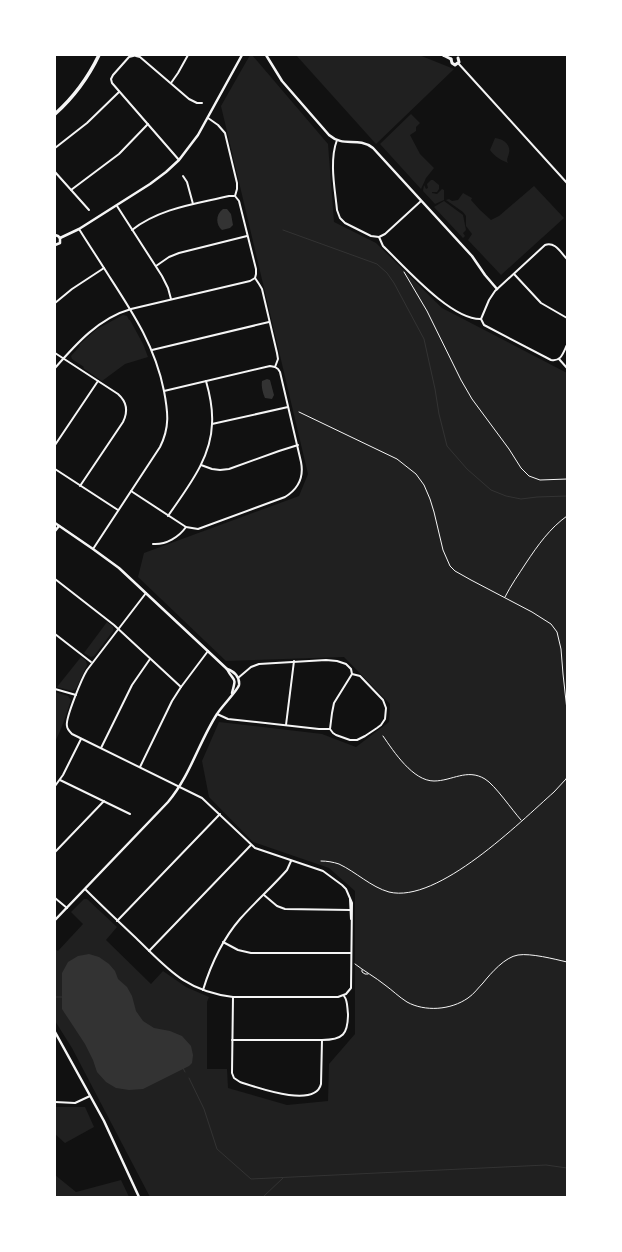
<svg xmlns="http://www.w3.org/2000/svg" width="622" height="1252" viewBox="0 0 622 1252" font-family="'Asap Condensed',sans-serif">
	<rect width="100%" height="100%" fill="#111"/>
	<g fill="#202020">
		<polygon points="250,55 252,55 328,144 334,222 376,243 442,308 567,373 567,1197 150,1197 72,1048 55,1021 55,949 58,951 83,924 71,912 84,899 87,899 117,927 106,940 151,984 163,971 186,987 209,997 207,1002 207,1069 227,1069 228,1088 287,1105 328,1101 329,1064 355,1034 355,891 329,868 253,842 209,797 202,761 219,722 322,734 356,747 389,722 390,704 344,657 226,661 138,577 144,553 299,496 308,474 221,106"/>
		<polygon points="296,55 419,55 454,69 376,144"/>
		<polygon points="411,114 420,123 416,127 416,131 410,135 420,154 434,168 426,178 421,189 380,144"/>
		<path d="M495,138C503,139 511,144 509,153C508,158 506,159 508,163C501,160 495,157 490,150Z"/>
		<polygon points="431,180 433,180 439,185 439,189 437,192 432,192 432,193 437,194 442,189 444,190 444,200 435,204 423,191 424,185 426,189 428,188 427,184"/>
		<polygon points="534,186 564,218 501,275 468,240 472,234 466,226 466,216 463,212 446,200 449,199 452,201 458,200 463,193 472,198 471,200 480,210 491,220 499,216"/>
		<polygon points="444,201 463,215 466,230 463,233 465,236 463,238 434,207"/>
		<polygon points="123,315 127,316 129,320 130,320 143,344 148,357 125,364 102,381 83,368 84,367 72,359 71,356 80,346 79,345 97,329"/>
		<polygon points="107,622 113,627 113,631 94,656 91,657 84,653"/>
		<polygon points="81,657 86,661 87,665 76,689 72,691 57,687"/>
		<path d="M55,692L68,696L71,700C66,715 62,728 55,742Z"/>
		<polygon points="55,1107 85,1107 94,1127 65,1143 55,1134"/>
		<polygon points="55,1175 76,1192 121,1180 129,1197 55,1197"/>
	</g>
	<g fill="#333">
		<path d="M223,209H227L231,214L233,225L230,228L222,230C216,225 215,215 223,209Z"/>
		<path d="M267,379L270,380L274,395L272,399L265,398C263,394 261,386 262,381Z"/>
		<polygon points="89,954 99,957 109,964 115,971 118,979 127,987 132,996 136,1011 143,1021 154,1028 170,1031 182,1036 191,1046 193,1055 192,1063 189,1066 143,1089 129,1090 116,1088 106,1082 97,1072 93,1060 85,1044 62,1009 62,973 68,962 78,956"/>
	</g>
	<g fill="none" stroke-linecap="round" stroke-linejoin="round">
		<g stroke="#333" stroke-width="1">
			<polyline points="283,230 377,264 387,273 394,283 424,339 435,389 439,414 447,446 467,469 491,490 506,496 521,499 537,497 567,496"/>
			<polyline points="55,997 62,997"/>
			<polyline points="183,1068 185,1072"/>
			<polyline points="189,1078 204,1109 217,1149 251,1179 546,1165 567,1168"/>
			<polyline points="263,1197 283,1178"/>
		</g>
		<g stroke="#f5f5f5" stroke-width="1">
			<polyline points="404,272 427,311 461,380 472,399 509,449 521,468 529,476 540,480 567,479"/>
			<polyline points="299,412 397,459 416,474 424,485 430,499 434,512 443,550 450,566 455,571 471,580 532,612 551,624 557,632 561,649 563,674 567,710"/>
			<path d="M505,597C511,585 519,574 526,563C538,545 550,528 567,516"/>
			<path d="M383,736C394,752 413,781 434,781C452,781 467,768 485,779C495,785 512,810 521,820"/>
			<path d="M321,861C327,861 333,862 339,864C356,872 371,887 389,892C438,904 520,822 554,792L566,779L567,777"/>
			<path d="M355,964C364,971 375,977 385,985C392,990 399,997 407,1002C425,1012 451,1010 468,998C474,994 478,988 483,983C491,973 505,957 518,955C531,953 554,959 567,962"/>
			<polyline points="362,970 362,972 365,974 368,974"/>
		</g>
		<g stroke="#f5f5f5" stroke-width="2">
			<polyline points="137,55 129,57 113,75 111,79 112,83 179,160"/>
			<polyline points="136,56 140,57 189,99 197,103 202,103"/>
			<polyline points="458,63 567,183"/>
			<polyline points="171,83 178,73 188,55"/>
			<path d="M337,140C329,161 335,189 337,210L340,218L345,223L371,236L379,237L385,234L421,201"/>
			<polyline points="55,148 87,123 119,92"/>
			<polyline points="55,172 89,210"/>
			<polyline points="183,176 187,182 193,204"/>
			<polyline points="71,190 119,154 148,124"/>
			<polyline points="117,206 162,276 168,288 171,299"/>
			<path d="M79,229C89,245 99,260 109,276C133,313 155,346 164,391C168,412 170,427 160,447L93,549"/>
			<path d="M132,230C160,208 196,204 229,196H234"/>
			<path d="M379,237L383,246C405,267 451,320 481,319"/>
			<path d="M567,259C561,253 555,241 545,245L495,291L489,300L481,319L484,325L551,360C561,362 563,353 567,345"/>
			<polyline points="156,266 169,257 179,253 247,236"/>
			<polyline points="514,274 541,303 567,318"/>
			<polyline points="55,303 72,289 104,268"/>
			<polyline points="152,350 269,322"/>
			<path d="M55,353L118,394C127,402 128,412 123,422L80,486"/>
			<polyline points="559,359 567,368"/>
			<path d="M55,368C76,344 99,318 131,309L250,281L255,278"/>
			<polyline points="164,391 270,366 275,367"/>
			<polyline points="212,424 288,407"/>
			<polyline points="55,445 98,381"/>
			<polyline points="201,465 212,469 220,470 229,469 279,451 298,445"/>
			<polyline points="55,469 118,510"/>
			<path d="M131,491L186,527L198,529L285,497C298,489 304,477 301,462L280,372L278,369L275,367L278,359L277,353L262,289L259,284L255,278L256,274V269L239,201L235,196L237,189V183L225,133L218,125L208,118"/>
			<path d="M168,516C187,488 211,459 212,424C213,410 210,395 206,381"/>
			<path d="M153,544C166,545 179,537 186,527"/>
			<polyline points="55,579 114,625 181,687"/>
			<polyline points="55,634 91,662"/>
			<polyline points="55,689 76,695"/>
			<polyline points="217,714 228,719 319,729 330,729 333,733 336,735 350,740 357,740 365,736 377,728 381,725 385,719 386,708 383,700 360,676 352,674 351,669 346,664 337,661 326,660 259,664 251,667 238,678"/>
			<polyline points="286,725 294,661"/>
			<polyline points="330,729 332,713 334,703 352,674"/>
			<polyline points="101,748 132,685 150,659"/>
			<polyline points="140,767 172,701 181,687 208,651"/>
			<polyline points="60,780 130,814"/>
			<polyline points="55,786 63,775 81,739"/>
			<polyline points="55,852 104,801"/>
			<path d="M85,889C102,906 119,922 136,938C168,969 185,991 233,997H338L346,994L351,988L352,903L346,889L342,885L323,871L255,848L202,798L72,734C69,731 67,729 67,726C65,719 82,678 87,670L146,593"/>
			<polyline points="264,895 277,906 285,909 350,910"/>
			<polyline points="55,898 67,908"/>
			<polyline points="350,899 351,919"/>
			<polyline points="117,921 220,814"/>
			<polyline points="223,942 238,950 251,953 351,953"/>
			<polyline points="149,951 251,845"/>
			<path d="M203,990C211,964 222,940 240,919C255,902 272,887 287,870L291,861"/>
			<path d="M233,997L232,1073L234,1078L240,1082C256,1087 315,1109 321,1084L322,1040C343,1040 348,1034 348,1014C347,1007 348,1001 344,996"/>
			<polyline points="232,1040 322,1040"/>
			<polyline points="55,1102 75,1103 90,1096"/>
		</g>
		<g stroke="#f5f5f5" stroke-width="2.5">
			<path d="M266,55L282,81L329,135C344,148 357,136 373,148L472,256L485,275L497,289"/>
			<polyline points="55,235 58,236 60,238"/>
			<polyline points="60,238 79,229 150,184 166,172 179,160 198,135 242,55"/>
			<polyline points="55,245 60,243 60,238"/>
			<path d="M55,523L93,549L119,568L227,669C234,683 237,675 232,693"/>
			<polyline points="55,531 59,526"/>
			<path d="M55,920L168,802C190,776 199,742 217,714C221,707 238,690 239,685C240,677 234,671 227,669"/>
			<polyline points="55,1032 104,1121 139,1197"/>
		</g>
		<g stroke="#f5f5f5" stroke-width="3">
			<polyline points="443,55 451,59"/>
			<polyline points="451,59 452,63 455,65 459,62 458,58"/>
		</g>
		<path stroke="#f5f5f5" stroke-width="3.5" d="M55,114C74,97 88,78 99,55"/>
	</g>
	<rect width="622" height="1252" fill="none" stroke="#ffffff" stroke-width="112"/>
</svg>
